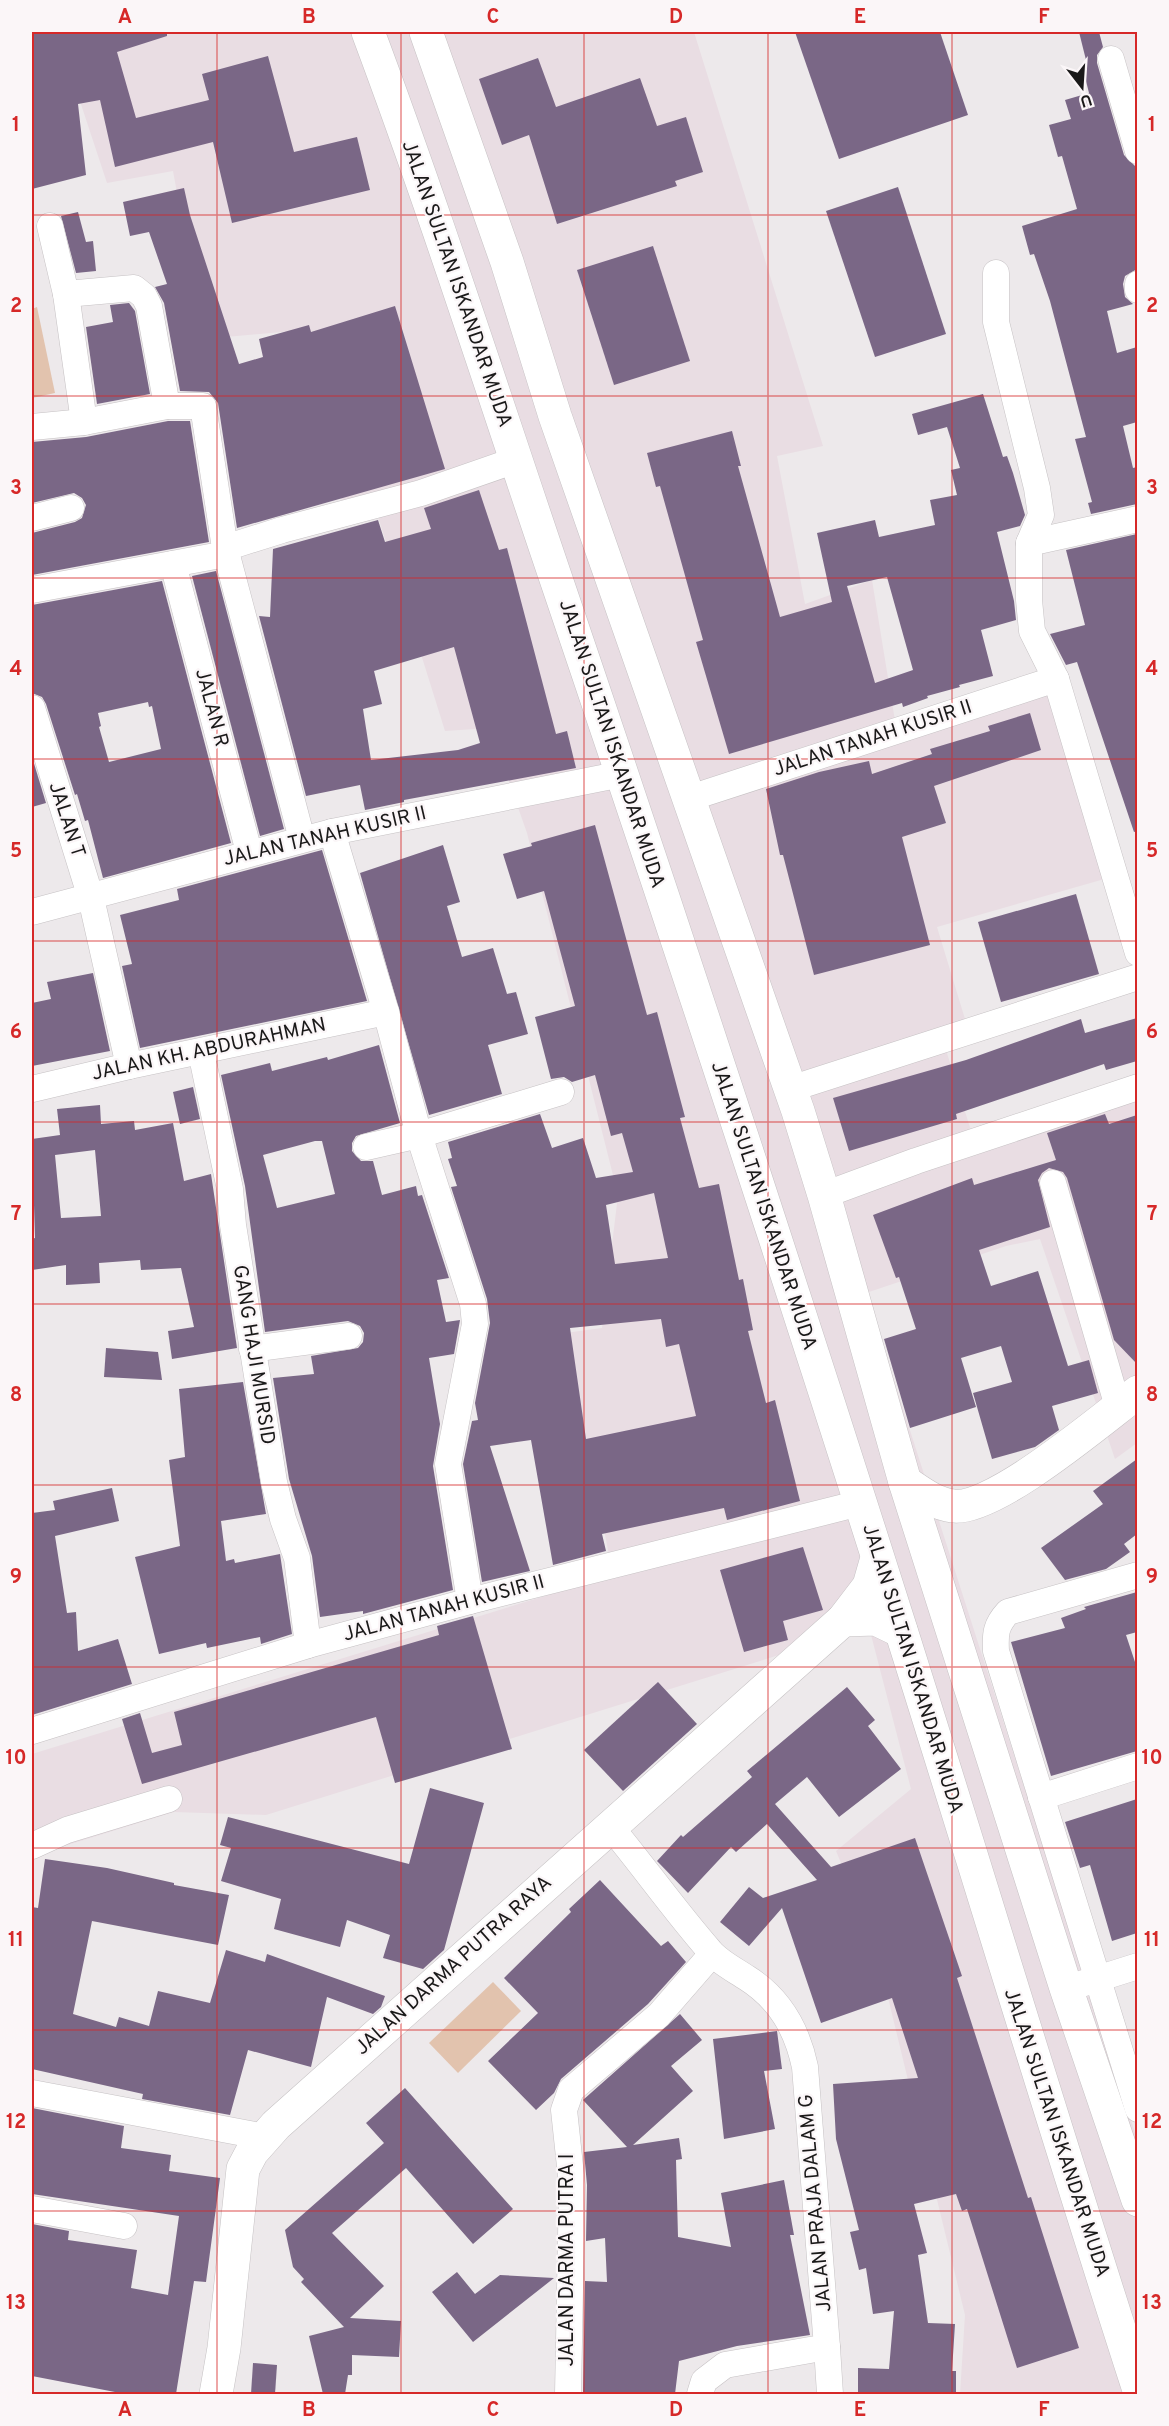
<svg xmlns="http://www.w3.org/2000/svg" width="1169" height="2426" viewBox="0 0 1169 2426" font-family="Overpass,sans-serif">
	<rect width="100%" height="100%" fill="#ede9eb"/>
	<polygon fill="#e9dde3" points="32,32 694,32 823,446 777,456 805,604 872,580 897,733 1046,688 1108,878 937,927 972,1042 946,1050 976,1147 1137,1089 1137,1443 1115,1459 1040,1239 1006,1246 866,1293 1137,2139 1137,2394 960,2394 965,2315 875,1944 836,1851 911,1789 869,1627 266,1815 174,1812 32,1856 32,1754 613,1575 565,1333 602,1328 618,1195 527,833 490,728 445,731 375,507 346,519 304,330 204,339 173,171 107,183 71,74 32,81"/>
	<g fill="#e2c3ae">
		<polygon points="37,307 55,393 32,398 32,309"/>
		<polygon points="493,1982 521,2011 458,2073 429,2043"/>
	</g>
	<g fill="#7a6786" fill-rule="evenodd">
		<polygon points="32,32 167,32 167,36 117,52 136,118 209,100 202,74 268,56 294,152 357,137 370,190 232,223 213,142 115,167 100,100 78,104 86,175 32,189"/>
		<polygon points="795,32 940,32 968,115 839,159"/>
		<polygon points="1079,32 1099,32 1103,47 1097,55 1097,63 1124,155 1135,166 1137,175 1137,269 1125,276 1123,284 1125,297 1133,304 1107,311 1117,353 1137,347 1137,422 1123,426 1133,468 1137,467 1137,504 1091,514 1088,503 1092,502 1075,439 1086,437 1050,301 1034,254 1030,255 1022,226 1077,209 1062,156 1058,157 1049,125 1071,119 1065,100 1089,93 1082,65 1087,64"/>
		<polygon points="538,58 556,107 640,78 657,126 686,117 703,172 675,181 677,186 557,224 529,135 502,145 479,79"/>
		<polygon points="898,187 946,334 875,357 826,211"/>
		<polygon points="184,188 190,215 239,364 263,357 259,339 309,325 311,332 395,306 445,469 237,528 218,403 209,392 180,391 164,303 155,287 167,284 149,232 130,236 123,202"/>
		<polygon points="78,212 86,242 93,241 96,271 76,273 61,216"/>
		<polygon points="653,246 690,361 614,385 577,270"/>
		<polygon points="129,303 135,311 150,394 97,404 86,327 113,322 110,305"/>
		<path d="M983,394L1003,457L1007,456L1013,473L1025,515L1020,526L997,532L1014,601L1016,620L981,630L993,676L959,685L960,687L927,696L928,698L903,707L902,703L729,754L696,642L703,640L660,486L656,487L647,453L732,431L741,466H738L780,617L832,602L817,533L875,520L879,537L935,525L930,500L957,495L951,470L960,468L947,427L918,435L912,414ZM887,577L913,670L875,683L847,586Z"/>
		<polygon points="168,421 190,421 209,542 32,575 32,533 75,522 82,518 86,505 82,498 74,493 32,503 32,442 86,437"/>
		<path d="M479,490L499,550L507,548L556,734L567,731L576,768L404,800V802L365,810L360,785L306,796L259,616L270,617L273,549L378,520L385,542L431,529L424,508ZM454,647L480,743L458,750L371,760L363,709L382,704L374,671Z"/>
		<polygon points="1137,534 1137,831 1134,832 1077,662 1066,665 1050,634 1085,625 1066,550"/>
		<polygon points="216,571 284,829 260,836 192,576"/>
		<path d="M162,581L231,843L103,878L88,820L85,821L77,794L75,795L46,704L42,697L32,693V605ZM148,702L149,707L152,706L161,749L109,762L99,727L101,726L98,713Z"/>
		<polygon points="1030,713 1041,750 934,786 946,823 902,837 930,945 814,975 783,855 780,855 766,789 819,772 869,761 872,774 932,754 930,749 990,731 988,726"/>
		<polygon points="32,757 46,803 32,807"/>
		<path d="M595,825L647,1015L657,1012L685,1117L680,1118L699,1188L719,1184L739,1280L743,1279L753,1330L748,1331L766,1403L775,1400L800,1501L727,1520L724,1508L602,1534L606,1551L553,1565L531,1440L490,1446L530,1571L482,1582L463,1464L472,1421L478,1420L475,1403L490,1323L487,1299L451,1187L457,1186L448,1159L452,1158L448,1142L540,1114L552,1148L583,1138L596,1178L633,1172L622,1133L611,1136L595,1075L572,1082L564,1077L551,1079L535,1017L575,1006L544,891L517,899L503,854L532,846L531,843ZM654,1193L668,1258L615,1264L606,1205ZM661,1319L666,1347L679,1344L696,1416L586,1439L570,1328Z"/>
		<polygon points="443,845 460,902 447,906 462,957 493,948 507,994 516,992 528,1034 488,1045 502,1094 429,1115 360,873"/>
		<polygon points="322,850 367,1001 140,1048 122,966 132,964 120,915 179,900 177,889"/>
		<polygon points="1076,894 1099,974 1001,1002 978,922"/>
		<polygon points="93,973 110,1051 32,1066 32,1003 51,999 47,982"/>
		<polygon points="1137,1018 1137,1061 1106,1070 1104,1064 956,1114 957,1119 849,1151 833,1098 966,1060 1081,1019 1085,1033"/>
		<path d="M379,1045L400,1123L356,1136L352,1143V1151L361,1161H373L382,1195L416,1186L418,1196L422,1195L449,1278L437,1280L446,1322L460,1320L454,1354L429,1358L440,1424L433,1466L453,1590L363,1614V1611L320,1617L312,1556L289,1479L273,1378L314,1374L311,1356L358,1348L363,1342L364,1333L360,1326L348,1321L265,1332L245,1186L221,1075L270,1063L272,1071L327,1057L328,1060ZM315,1141H322L335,1194L277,1208L263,1155Z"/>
		<polygon points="193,1087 200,1119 180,1124 173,1092"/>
		<path d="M100,1105L101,1124L134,1121L135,1130L173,1123L184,1181L211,1174L237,1348L172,1359L168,1331L194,1327L181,1268L141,1270L140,1260L99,1263L100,1283L66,1285V1265L32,1270V1239L35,1238L32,1139L60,1135L57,1109ZM95,1150L101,1216L61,1218L55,1155Z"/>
		<polygon points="1105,1114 1109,1124 1137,1115 1137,1364 1114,1340 1067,1178 1063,1172 1049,1168 1042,1173 1038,1180 1050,1227 979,1250 991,1286 1038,1271 1068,1366 1089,1360 1098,1393 1052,1406 1059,1430 1035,1447 992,1459 973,1393 1012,1382 1001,1346 961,1358 976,1407 910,1428 884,1339 916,1329 899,1277 896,1278 873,1215 972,1178 974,1185 1056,1160 1047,1133"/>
		<polygon points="106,1348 158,1352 162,1380 104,1377"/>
		<polygon points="243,1382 266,1514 221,1521 226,1561 234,1559 235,1563 280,1554 292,1634 261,1644 260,1637 207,1648 206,1643 159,1654 135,1557 180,1546 169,1460 185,1457 179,1389"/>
		<polygon points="1137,1459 1137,1534 1124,1544 1130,1552 1106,1569 1065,1580 1041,1548 1103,1504 1093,1491"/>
		<polygon points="112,1488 119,1521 55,1536 67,1613 76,1612 78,1651 118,1639 132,1684 32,1715 32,1513 55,1510 53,1501"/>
		<polygon points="803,1547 823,1610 783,1621 788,1640 744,1652 720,1570"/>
		<polygon points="1137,1592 1137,1632 1126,1635 1137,1668 1137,1751 1051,1776 1011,1642 1065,1628 1061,1618 1086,1609 1084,1607"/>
		<polygon points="473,1616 512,1749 395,1783 376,1717 142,1784 122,1719 140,1713 152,1753 182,1745 174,1712 439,1635 437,1626"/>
		<polygon points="658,1682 697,1724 623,1791 584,1750"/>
		<polygon points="847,1687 875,1720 868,1726 901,1769 839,1817 807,1777 775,1804 831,1867 915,1838 962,1976 957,1978 1028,2198 1031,2197 1079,2348 1017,2368 967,2209 962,2211 956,2194 914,2204 927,2253 918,2255 928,2323 955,2324 952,2371 956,2371 956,2394 858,2394 858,2368 889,2369 894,2311 873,2314 866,2268 859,2270 850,2232 859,2230 836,2139 833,2084 918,2078 892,1998 821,2023 782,1908 749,1946 720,1922 749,1887 763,1898 817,1880 767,1824 736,1852 731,1847 688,1893 657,1861 681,1835 683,1837 752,1777 747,1771"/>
		<polygon points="430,1788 484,1803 444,1950 423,1969 383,1958 390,1935 347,1920 340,1947 274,1929 281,1899 221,1881 231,1848 220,1845 228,1817 409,1864"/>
		<polygon points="1137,1799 1137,1933 1112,1941 1090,1865 1080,1868 1065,1822"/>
		<polygon points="45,1859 107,1868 174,1883 174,1885 229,1895 218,1945 92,1921 73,2014 116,2027 119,2017 149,2026 158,1991 210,2003 226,1950 265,1962 267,1954 385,1996 381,2007 373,2014 327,1997 311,2067 248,2050 230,2115 142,2099 143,2094 32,2069 32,1907 38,1908"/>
		<polygon points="600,1880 661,1946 668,1941 686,1962 648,2004 561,2079 554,2093 536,2110 488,2061 538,2013 504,1978 571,1912 569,1909"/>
		<polygon points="680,2014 702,2040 671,2066 693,2091 633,2145 679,2138 682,2159 676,2160 678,2237 731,2247 721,2193 784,2180 794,2235 790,2235 810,2335 737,2346 679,2361 675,2394 583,2394 585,2281 607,2282 605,2238 586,2241 587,2185 584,2152 627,2147 583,2100"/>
		<polygon points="777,2031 782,2069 764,2071 775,2129 724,2139 713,2039"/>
		<polygon points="405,2088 513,2209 473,2244 406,2168 332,2233 384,2286 350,2318 401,2321 399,2357 352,2355 352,2375 348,2375 345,2394 323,2394 309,2336 344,2327 301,2282 304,2279 293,2267 285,2230 384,2143 366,2123"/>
		<polygon points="32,2108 124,2126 121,2148 171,2155 169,2171 220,2178 206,2282 194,2281 176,2394 115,2394 115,2392 32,2376 32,2224 69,2231 68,2240 137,2250 131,2288 168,2295 179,2216 32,2194"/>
		<polygon points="457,2272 475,2294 500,2275 554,2278 473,2342 432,2292"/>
		<polygon points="253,2363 277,2365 275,2394 251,2394"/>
	</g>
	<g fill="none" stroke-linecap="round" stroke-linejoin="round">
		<defs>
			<g id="street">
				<polyline points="1111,59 1138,151"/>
				<polyline points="50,226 66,294 134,288 144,296 149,306 167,406"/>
				<polyline points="996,273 996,322 1037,488 1041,515 1029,543 1029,600 1032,631 1056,679"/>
				<polyline points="1138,284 1138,290"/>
				<polyline points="66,294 84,422"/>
				<polyline points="32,427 84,422 167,406 203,406 225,548 302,839"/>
				<polyline points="32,518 71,508"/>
				<polyline points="1029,543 1138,519"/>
				<polyline points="225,548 282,530 421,493 516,460"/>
				<polyline points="173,564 249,852"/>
				<polyline points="32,590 226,554"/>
				<polyline points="32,708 91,898 129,1066"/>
				<polyline points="690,798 1056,679 1138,953"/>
				<polyline points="332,832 386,1012 419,1135 473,1304 475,1324 448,1464 470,1601"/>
				<polyline points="32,912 332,832 622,774"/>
				<polyline points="201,1052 230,1189 233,1225 274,1482 283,1519 297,1558 308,1645"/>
				<polyline points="32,1089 129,1066 386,1012"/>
				<polyline points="790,1089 1138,977"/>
				<polyline points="366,1147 419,1135 561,1092"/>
				<polyline points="1053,1183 1118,1407"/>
				<polyline points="824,1195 916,1161 1138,1087"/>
				<polyline points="252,1349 349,1336"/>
				<path d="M1138,1575L1008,1612C996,1625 995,1633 996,1651L1138,2109"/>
				<polyline points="32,1731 308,1645 470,1601 860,1503"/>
				<polyline points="1041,1797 1138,1766"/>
				<path d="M610,1826C644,1867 675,1911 710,1951C719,1962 735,1970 747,1978C780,1999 797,2029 805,2067L827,2347L725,2365L704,2381L700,2394"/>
				<polyline points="32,1846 67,1830 169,1799"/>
				<polyline points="1081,1984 1138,1966"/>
				<polyline points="32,2093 265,2137"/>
				<polyline points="32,2209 124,2226"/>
				<polyline points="827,2347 830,2394"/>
				<polyline points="568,2394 572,2185 564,2110 571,2090 659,2015 712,1954"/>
			</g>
			<g id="secondary">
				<path d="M905,1482C920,1492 935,1504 953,1506C993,1512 1102,1419 1138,1392"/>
				<polyline points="843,1620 876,1619 901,1631"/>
				<polyline points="216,2394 224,2348 243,2169 252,2152 276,2125 843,1620 869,1586 877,1558"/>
			</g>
			<g id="highway">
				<path d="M368,32C435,211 493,393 554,573C673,923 788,1274 900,1627C980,1880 1056,2134 1138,2387"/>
				<polyline points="426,32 507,262 555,416 798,1111 824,1195 905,1482 1066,1988 1138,2200"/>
			</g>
		</defs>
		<use href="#street" stroke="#c6c2c4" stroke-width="27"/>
		<use href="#secondary" stroke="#c6c2c4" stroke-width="34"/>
		<use href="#highway" stroke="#c6c2c4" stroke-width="34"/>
		<use href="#street" stroke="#fff" stroke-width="26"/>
		<use href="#secondary" stroke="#fff" stroke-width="33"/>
		<use href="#highway" stroke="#fff" stroke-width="33"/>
	</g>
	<path fill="none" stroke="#d62828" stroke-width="1.5" stroke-opacity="0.55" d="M217,32V2394M401,32V2394M584,32V2394M768,32V2394M952,32V2394M32,215H1138M32,396H1138M32,578H1138M32,759H1138M32,941H1138M32,1122H1138M32,1304H1138M32,1485H1138M32,1667H1138M32,1848H1138M32,2030H1138M32,2211H1138"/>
	<g text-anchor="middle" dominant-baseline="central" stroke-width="4.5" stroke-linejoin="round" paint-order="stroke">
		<g font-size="20" fill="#1a1919" stroke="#fbf6f8">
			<text transform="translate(456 284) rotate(71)">JALAN SULTAN ISKANDAR MUDA</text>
			<text transform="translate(211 708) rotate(75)">JALAN R</text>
			<text transform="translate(873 739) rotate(-18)">JALAN TANAH KUSIR II</text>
			<text transform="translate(611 744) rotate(72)">JALAN SULTAN ISKANDAR MUDA</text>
			<text transform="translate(66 820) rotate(72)">JALAN T</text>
			<text transform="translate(325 837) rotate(-13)">JALAN TANAH KUSIR II</text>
			<text transform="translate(209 1050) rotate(-12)">JALAN KH. ABDURAHMAN</text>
			<text transform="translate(763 1206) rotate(72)">JALAN SULTAN ISKANDAR MUDA</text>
			<text transform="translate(253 1355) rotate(81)">GANG HAJI MURSID</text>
			<text transform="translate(444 1609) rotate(-15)">JALAN TANAH KUSIR II</text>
			<text transform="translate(912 1669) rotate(73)">JALAN SULTAN ISKANDAR MUDA</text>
			<text transform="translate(454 1966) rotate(-42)">JALAN DARMA PUTRA RAYA</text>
			<text transform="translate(1056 2133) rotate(72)">JALAN SULTAN ISKANDAR MUDA</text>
			<text transform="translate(816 2203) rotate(-95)">JALAN PRAJA DALAM G</text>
			<text transform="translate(568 2260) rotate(-90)">JALAN DARMA PUTRA I</text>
		</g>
	</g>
	<rect width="1169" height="2426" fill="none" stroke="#fbf6f8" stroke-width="66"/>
	<g transform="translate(1082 87) rotate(163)" stroke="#fbf6f8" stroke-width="4.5" paint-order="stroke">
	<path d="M0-4.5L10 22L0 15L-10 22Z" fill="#1a1919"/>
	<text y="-9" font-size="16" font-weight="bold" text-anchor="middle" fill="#1a1919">U</text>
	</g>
	<rect x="33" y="33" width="1103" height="2360" fill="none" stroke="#d62828" stroke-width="2"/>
	<g font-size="20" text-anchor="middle" font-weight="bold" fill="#d62828">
		<text x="125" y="23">A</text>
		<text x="309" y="23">B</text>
		<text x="493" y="23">C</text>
		<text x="676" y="23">D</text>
		<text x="860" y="23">E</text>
		<text x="1044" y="23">F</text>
		<text x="16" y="131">1</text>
		<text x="1152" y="131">1</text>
		<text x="16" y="312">2</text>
		<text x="1152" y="312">2</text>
		<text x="16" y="494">3</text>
		<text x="1152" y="494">3</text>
		<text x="16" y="675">4</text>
		<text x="1152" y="675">4</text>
		<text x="16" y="857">5</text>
		<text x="1152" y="857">5</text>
		<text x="16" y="1038">6</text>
		<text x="1152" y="1038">6</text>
		<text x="16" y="1220">7</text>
		<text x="1152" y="1220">7</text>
		<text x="16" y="1401">8</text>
		<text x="1152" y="1401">8</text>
		<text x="16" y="1583">9</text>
		<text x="1152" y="1583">9</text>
		<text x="16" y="1764">10</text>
		<text x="1152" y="1764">10</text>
		<text x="16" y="1946">11</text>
		<text x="1152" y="1946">11</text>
		<text x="16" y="2128">12</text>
		<text x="1152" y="2128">12</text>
		<text x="16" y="2309">13</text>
		<text x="1152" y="2309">13</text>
		<text x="125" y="2416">A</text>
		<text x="309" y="2416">B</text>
		<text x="493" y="2416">C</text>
		<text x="676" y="2416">D</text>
		<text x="860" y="2416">E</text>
		<text x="1044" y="2416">F</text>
	</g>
</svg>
